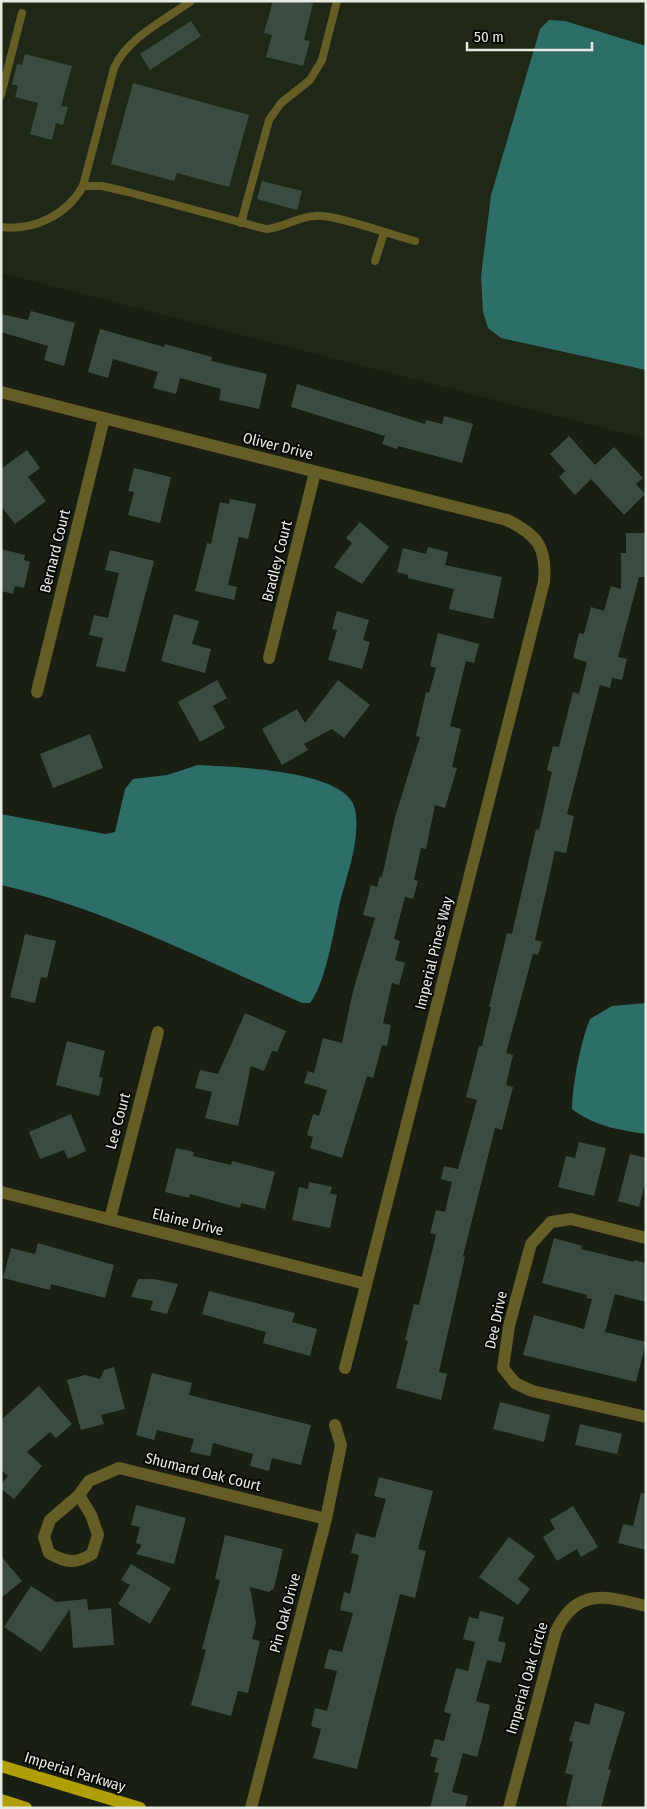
<svg xmlns="http://www.w3.org/2000/svg" width="647" height="1809" viewBox="0 0 647 1809" font-family="'Fira Sans Condensed',sans-serif">
	<rect width="100%" height="100%" fill="#191f13"/>
	<polygon fill="#1f2817" points="1,1 646,1 646,439 1,273"/>
	<g fill="#2e6e69">
		<polygon points="549,20 565,21 646,46 646,370 501,338 488,328 483,312 481,277 491,195 540,29"/>
		<path d="M198,765C230,767 347,769 355,809C361,839 347,874 340,902C334,929 326,983 310,1003H302C203,960 106,909 1,885V814L105,834L115,832L125,789L133,779L167,775Z"/>
		<path d="M646,1003V1134C619,1130 594,1126 572,1109C572,1086 581,1040 590,1019L612,1006Z"/>
	</g>
	<g fill="#3c4b42">
		<polygon points="273,1 307,1 313,4 304,40 310,41 303,66 266,57 272,35 264,33"/>
		<polygon points="191,21 201,36 150,70 140,54"/>
		<polygon points="25,54 72,66 61,106 68,107 63,125 56,123 52,140 30,134 38,103 15,97 18,86 12,84 17,64 22,65"/>
		<polygon points="133,83 249,115 229,187 177,173 174,181 111,164"/>
		<polygon points="262,181 302,191 297,210 257,199"/>
		<polygon points="31,311 75,323 64,366 44,360 48,346 1,332 1,314 28,320"/>
		<polygon points="100,329 164,347 165,344 212,357 211,361 267,374 259,409 219,400 221,389 180,378 176,394 153,388 158,372 113,359 108,378 88,372"/>
		<polygon points="297,384 425,424 426,420 442,424 444,416 473,424 462,463 398,446 397,449 382,444 385,436 291,407"/>
		<polygon points="569,436 595,465 614,447 643,478 636,484 645,494 624,515 591,479 575,495 559,477 565,471 550,454"/>
		<polygon points="27,450 40,468 28,477 46,501 15,524 1,506 1,469"/>
		<polygon points="134,468 171,477 160,523 128,515 134,492 128,491"/>
		<polygon points="230,499 256,504 248,539 239,537 228,585 237,587 234,600 195,591 207,543 211,544 220,502 229,504"/>
		<polygon points="360,522 389,547 362,584 334,567 352,543 346,538"/>
		<polygon points="626,533 646,533 646,577 639,577 618,657 627,659 622,680 612,678 610,688 600,685 567,814 574,816 566,853 555,851 535,940 542,942 538,955 533,954 506,1053 513,1055 506,1085 513,1087 502,1130 495,1128 463,1256 465,1257 439,1372 447,1374 441,1400 396,1388 408,1341 405,1340 414,1304 419,1305 436,1235 430,1233 436,1210 445,1212 452,1182 441,1179 444,1166 458,1169 477,1100 466,1097 479,1046 482,1046 491,1007 489,1007 507,933 512,934 536,829 539,830 552,772 547,770 553,746 559,747 573,692 579,694 587,662 573,658 579,633 584,634 591,607 604,611 611,586 621,589 621,553 626,553"/>
		<polygon points="428,547 448,552 445,565 502,577 493,619 449,609 454,589 408,578 408,575 397,572 403,548 426,554"/>
		<polygon points="1,549 25,555 24,560 30,562 24,588 15,586 13,594 1,591"/>
		<polygon points="110,550 154,561 125,672 96,666 103,638 89,635 94,615 108,618 119,573 105,570"/>
		<polygon points="337,611 369,620 363,640 370,642 362,669 328,660 337,630 332,629"/>
		<polygon points="174,614 199,621 192,644 211,649 205,673 161,661"/>
		<polygon points="438,633 479,644 474,663 466,661 450,726 461,729 452,767 457,768 445,808 435,805 426,849 421,848 414,880 418,881 413,899 405,897 394,939 400,941 395,960 405,963 399,985 392,983 383,1023 391,1025 387,1046 382,1045 373,1078 367,1076 342,1158 310,1148 313,1137 307,1135 313,1114 319,1116 327,1090 304,1083 308,1071 314,1073 323,1038 342,1043 353,991 375,918 363,915 371,885 377,887 380,876 382,877 395,817 420,737 416,736 426,692 429,693 436,668 430,666"/>
		<polygon points="217,680 227,698 213,706 225,728 200,742 178,702"/>
		<polygon points="338,680 370,705 344,738 332,729 304,744 308,750 282,765 262,729 297,709 305,723"/>
		<polygon points="90,734 103,768 53,788 40,754"/>
		<polygon points="25,934 56,941 47,978 41,977 35,1003 10,997"/>
		<polygon points="245,1013 286,1031 277,1052 272,1051 264,1071 251,1066 238,1126 205,1118 212,1092 195,1088 200,1070 218,1074"/>
		<polygon points="67,1041 105,1051 99,1077 103,1078 99,1096 56,1085"/>
		<polygon points="71,1114 86,1151 68,1159 64,1150 40,1159 29,1132"/>
		<polygon points="579,1142 606,1148 594,1196 558,1187 566,1156 575,1158"/>
		<polygon points="176,1148 194,1152 193,1156 231,1165 232,1161 275,1172 265,1209 241,1203 240,1208 190,1194 189,1198 165,1192"/>
		<polygon points="630,1154 646,1158 646,1179 639,1207 618,1201"/>
		<polygon points="309,1182 332,1187 330,1193 337,1195 330,1228 292,1220 299,1187 308,1189"/>
		<polygon points="554,1238 582,1246 581,1249 634,1262 634,1260 646,1263 646,1302 615,1294 605,1332 646,1342 636,1382 523,1355 534,1315 584,1329 592,1299 586,1298 587,1295 542,1283"/>
		<polygon points="38,1243 114,1265 105,1298 51,1284 50,1290 3,1278 11,1248 35,1254"/>
		<polygon points="138,1279 153,1279 178,1284 167,1314 150,1310 153,1301 131,1297"/>
		<polygon points="209,1291 295,1313 292,1322 317,1329 310,1356 263,1343 266,1332 202,1314"/>
		<polygon points="114,1367 125,1409 101,1415 104,1424 81,1430 67,1380 85,1375 100,1379 104,1370"/>
		<polygon points="152,1373 192,1383 189,1395 311,1425 301,1465 272,1458 269,1471 250,1466 253,1454 213,1443 210,1456 190,1452 194,1439 157,1430 154,1440 136,1435"/>
		<polygon points="39,1386 72,1424 56,1438 50,1432 27,1452 42,1466 14,1499 1,1489 1,1484 8,1476 1,1470 1,1420"/>
		<polygon points="500,1402 550,1415 544,1442 493,1429"/>
		<polygon points="580,1424 622,1434 617,1454 575,1445"/>
		<polygon points="379,1477 433,1491 418,1549 426,1551 415,1598 400,1594 357,1769 313,1758 321,1729 311,1726 315,1708 327,1711 337,1671 324,1668 329,1649 342,1652 353,1613 340,1610 344,1592 350,1594 359,1555 351,1553 356,1533 375,1538 386,1499 374,1496"/>
		<polygon points="641,1493 646,1494 646,1550 618,1543 623,1524 633,1526"/>
		<polygon points="136,1505 186,1518 174,1564 136,1554 142,1545 136,1543 140,1527 131,1525"/>
		<polygon points="573,1506 598,1547 581,1557 577,1549 557,1561 543,1537 555,1529 550,1520"/>
		<polygon points="225,1535 283,1549 274,1588 269,1592 250,1587 256,1623 252,1639 260,1641 248,1693 238,1691 231,1716 191,1705 206,1650 202,1649 220,1580 215,1579"/>
		<polygon points="509,1537 535,1556 518,1579 530,1589 518,1605 479,1577"/>
		<polygon points="1,1556 22,1581 1,1598"/>
		<polygon points="131,1564 171,1588 150,1624 118,1604 130,1585 121,1580"/>
		<polygon points="31,1586 56,1602 87,1599 88,1610 111,1608 114,1645 73,1648 70,1609 41,1652 4,1627"/>
		<polygon points="480,1611 504,1617 498,1641 506,1643 501,1663 487,1660 476,1701 490,1705 482,1739 477,1757 463,1753 452,1792 468,1796 465,1808 430,1808 439,1773 434,1772 438,1758 430,1756 435,1739 444,1741 451,1714 444,1712 456,1668 468,1671 475,1642 463,1639 469,1617 478,1619"/>
		<polygon points="595,1703 625,1712 608,1769 611,1770 601,1808 576,1808 566,1805 573,1775 565,1773 573,1742 569,1741 575,1721 589,1725"/>
	</g>
	<g fill="none" stroke-linecap="round" stroke-linejoin="round">
		<g stroke="#655d26" stroke-width="8">
			<polyline points="1,95 22,13"/>
			<path d="M83,186H102L124,191L266,229C283,228 297,217 314,216C336,214 391,235 415,241"/>
			<polyline points="241,223 269,120 281,103 310,80 322,60 337,1"/>
			<path d="M1,227C34,231 67,215 83,186L114,68C128,37 164,21 191,1"/>
			<polyline points="375,261 384,233"/>
		</g>
		<g stroke="#655d26" stroke-width="12">
			<path d="M1,392L507,520C538,535 547,548 544,582L345,1368"/>
			<polyline points="269,658 315,472"/>
			<polyline points="37,692 104,418"/>
			<polyline points="1,1192 366,1284"/>
			<polyline points="110,1219 158,1032"/>
			<polyline points="646,1238 571,1219 551,1222 531,1244 509,1326 503,1368 515,1383 532,1391 646,1417"/>
			<path d="M79,1495L91,1515L98,1535L92,1554C76,1564 66,1563 49,1553L44,1537L50,1520L79,1495L89,1481L119,1468L326,1519"/>
			<polyline points="251,1808 326,1519 341,1445 335,1425"/>
			<path d="M509,1808L556,1631C577,1587 606,1596 646,1606"/>
		</g>
		<g stroke="#b09e06" stroke-width="12">
			<polyline points="1,1766 140,1808"/>
			<polyline points="1,1800 26,1808"/>
		</g>
	</g>
	<g text-anchor="middle" dominant-baseline="central" stroke-width="4" stroke-linejoin="round" paint-order="stroke">
		<g font-size="15" fill="#e6ebe3" stroke="#060804">
			<text transform="translate(278 446) rotate(14)">Oliver Drive</text>
			<text transform="translate(55 551) rotate(-76)">Bernard Court</text>
			<text transform="translate(277 561) rotate(-76)">Bradley Court</text>
			<text transform="translate(434 953) rotate(-76)">Imperial Pines Way</text>
			<text transform="translate(118 1121) rotate(-75)">Lee Court</text>
			<text transform="translate(188 1222) rotate(14)">Elaine Drive</text>
			<text transform="translate(496 1320) rotate(-78)">Dee Drive</text>
			<text transform="translate(203 1472) rotate(14)">Shumard Oak Court</text>
			<text transform="translate(285 1613) rotate(-75)">Pin Oak Drive</text>
			<text transform="translate(527 1678) rotate(-74)">Imperial Oak Circle</text>
			<text transform="translate(75 1772) rotate(17)">Imperial Parkway</text>
		</g>
	</g>
	<rect width="647" height="1809" fill="none" stroke="#e6ebe3" stroke-width="5"/>
	<path d="M467 42v8h125v-8" fill="none" stroke="#e6ebe3" stroke-width="2.5"/>
	<text x="474" y="42" font-size="15" fill="#e6ebe3" stroke="#060804" stroke-width="4" paint-order="stroke">50 m</text>
</svg>
